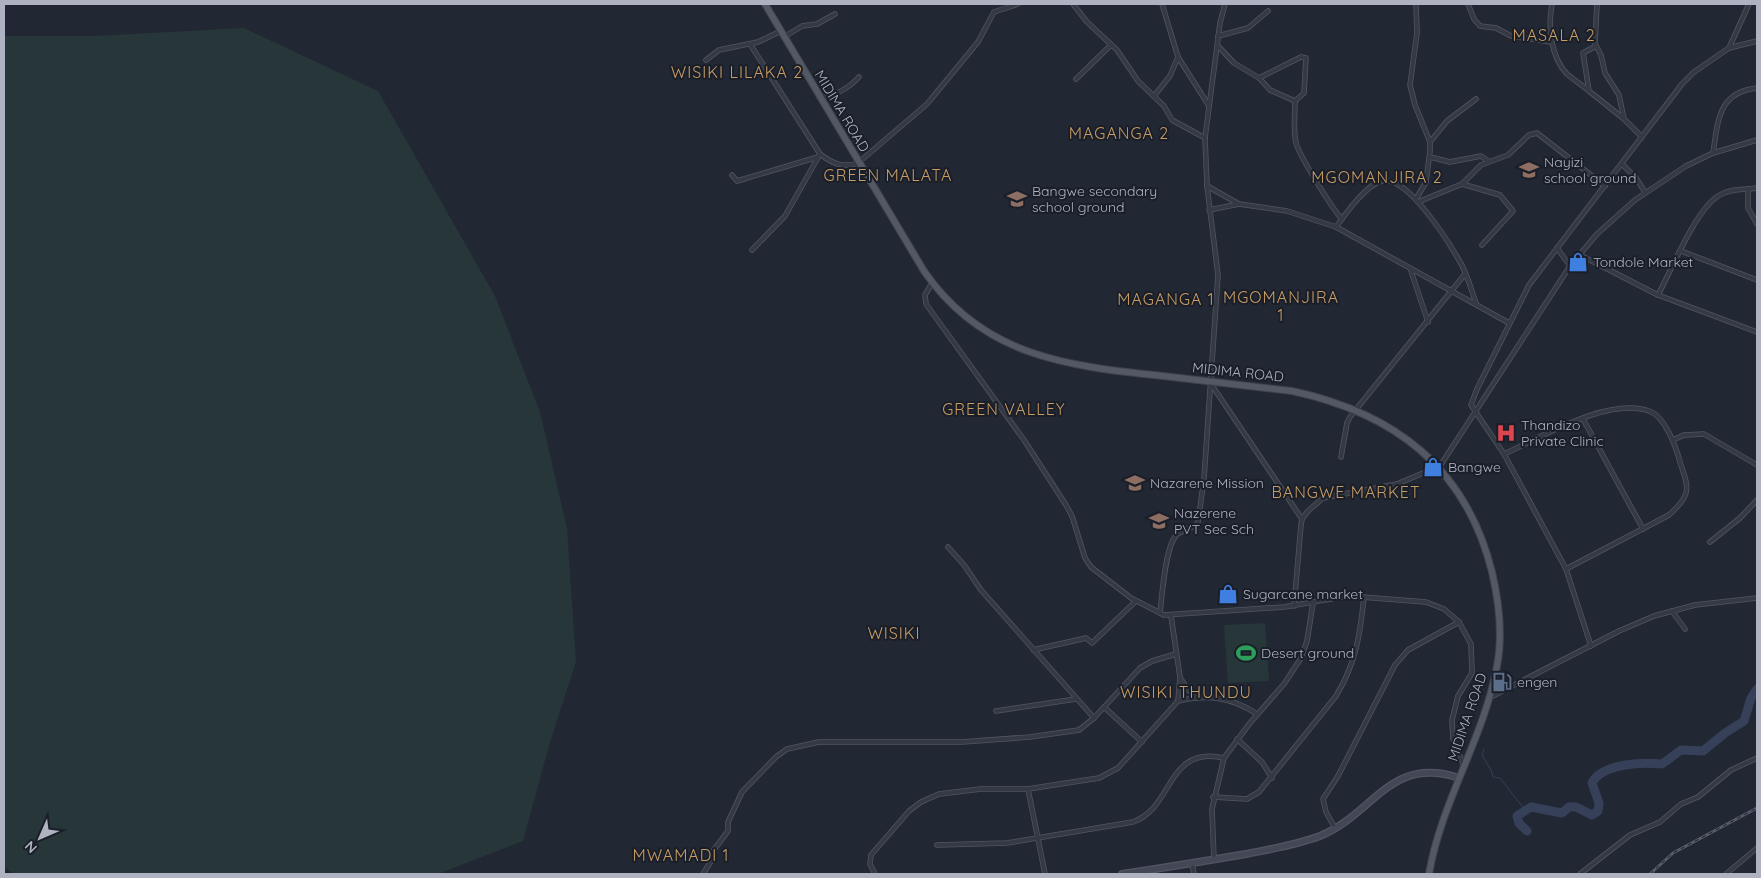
<svg xmlns="http://www.w3.org/2000/svg" width="1761" height="878" viewBox="0 0 1761 878" font-family="Quicksand,sans-serif">
	<rect width="100%" height="100%" fill="#212733"/>
	<g fill="#273638">
		<polygon points="244,28 378,91 495,296 540,412 567,528 576,662 550,742 523,841 438,874 14,874 4,867 4,36 93,36"/>
		<polygon points="1265,623 1269,681 1228,683 1224,625"/>
	</g>
	<g fill="none" stroke-linecap="round" stroke-linejoin="round">
		<polyline stroke="#364059" stroke-width="1" points="1484,749 1482,755 1491,770 1493,777 1500,778 1525,810"/>
		<path stroke="#364059" stroke-width="9" d="M1527,831L1519,823L1517,816L1531,807L1562,813L1569,807H1576L1592,815L1598,811L1599,803L1592,783C1602,763 1643,762 1662,764L1681,750L1703,751L1725,733L1744,721L1751,698L1757,689"/>
		<defs>
			<g id="street">
				<polyline points="1073,4 1087,22 1117,50 1138,81 1164,106 1172,120 1205,138"/>
				<polyline points="1162,4 1178,57 1209,106"/>
				<polyline points="1468,4 1474,19 1480,26 1496,28 1511,36 1551,42"/>
				<path d="M1552,4C1548,26 1550,56 1567,74C1574,80 1582,85 1589,91"/>
				<polyline points="1597,4 1595,44 1601,55 1605,73 1619,95 1624,119 1642,137"/>
				<polyline points="1218,36 1248,28 1268,11"/>
				<polyline points="784,37 802,26 817,24 835,14"/>
				<path d="M750,44L820,154C833,164 843,168 858,163L927,104L978,42L994,12L1018,4"/>
				<polyline points="1218,46 1234,63 1259,78 1270,90 1295,101 1304,93 1306,58 1301,57 1259,78"/>
				<polyline points="1596,46 1583,53 1589,91 1624,119"/>
				<polyline points="1729,48 1757,41"/>
				<polyline points="706,60 719,50 758,42 781,31"/>
				<polyline points="1076,79 1111,45"/>
				<polyline points="1154,96 1170,76 1178,57"/>
				<path d="M819,97C834,97 849,88 859,77"/>
				<path d="M1295,101C1295,114 1293,130 1296,143C1299,155 1333,210 1342,219"/>
				<polyline points="1430,142 1447,121 1476,99"/>
				<path d="M1713,153C1718,121 1718,92 1757,88"/>
				<polyline points="1430,157 1450,162 1481,156 1488,161"/>
				<polyline points="1622,164 1636,178 1645,192"/>
				<polyline points="732,175 737,181 818,157"/>
				<polyline points="1462,184 1481,165 1508,155 1529,135 1537,133 1605,186"/>
				<polyline points="1207,186 1239,204"/>
				<polyline points="1748,189 1757,188"/>
				<polyline points="1416,199 1426,182 1430,151 1430,142 1415,105 1410,85 1417,33 1416,4"/>
				<polyline points="1418,202 1462,184 1500,195 1513,211 1482,245"/>
				<polyline points="1209,210 1239,204 1287,211 1336,227 1509,323"/>
				<path d="M1336,227C1346,213 1366,185 1382,181C1407,175 1448,241 1459,260C1467,273 1471,289 1476,303"/>
				<polyline points="1557,248 1570,266"/>
				<polyline points="752,250 785,216 820,154"/>
				<polyline points="1681,251 1757,280"/>
				<polyline points="1578,254 1658,295 1757,332"/>
				<polyline points="1410,268 1428,322"/>
				<polyline points="932,283 925,295 926,304 1024,440 1066,505 1072,516 1085,558 1091,567 1131,598 1164,615 1284,607 1348,596 1426,602 1444,609 1459,622 1471,644 1472,673 1458,696 1452,720 1453,739 1464,766"/>
				<path d="M1658,295C1672,269 1695,211 1718,196C1727,190 1737,190 1748,189V208L1757,224"/>
				<polyline points="1211,384 1302,519"/>
				<polyline points="1583,419 1643,529"/>
				<polyline points="1673,440 1684,435 1704,434 1757,465"/>
				<path d="M1504,454C1542,437 1607,397 1649,411C1665,416 1676,447 1680,462C1689,489 1692,494 1669,515L1566,569L1591,646"/>
				<polyline points="1341,457 1347,423 1350,417 1465,274"/>
				<polyline points="1710,542 1740,518 1757,500"/>
				<polyline points="948,547 964,565 981,590 1094,718 1140,668 1152,661 1176,654"/>
				<polyline points="1566,569 1504,454 1471,405 1477,389 1529,285 1682,84 1694,72 1729,48 1749,4"/>
				<polyline points="1294,606 1301,525 1302,519 1308,511 1323,498 1397,484 1440,466 1570,266 1597,234 1635,200 1686,166 1713,153 1757,140"/>
				<polyline points="1672,611 1685,629"/>
				<path d="M1160,613C1162,596 1165,550 1175,537C1180,529 1192,530 1198,523L1204,478L1218,275L1207,186L1205,138L1220,23L1225,4"/>
				<polyline points="1033,650 1086,638 1092,643 1136,601"/>
				<polyline points="1181,679 1188,690 1196,696"/>
				<polyline points="1489,698 1619,631 1654,616 1695,605 1757,598"/>
				<path d="M1178,701C1208,694 1231,697 1257,714"/>
				<polyline points="1104,707 1142,742"/>
				<polyline points="996,711 1076,699"/>
				<polyline points="1237,739 1262,762 1272,778"/>
				<polyline points="1028,789 1045,874"/>
				<path d="M1213,797L1247,799L1259,792L1336,696C1356,663 1360,635 1364,597"/>
				<polyline points="1335,828 1326,812 1323,799 1338,776 1395,665 1408,650 1459,622"/>
				<path d="M937,845L1007,843L1133,822C1174,808 1166,745 1224,758"/>
				<polyline points="1214,859 1212,809 1224,758 1250,723 1284,684 1301,658 1307,641 1313,603"/>
				<polyline points="1192,863 1194,874"/>
				<polyline points="703,874 713,858 713,851 728,831 728,822 742,792 776,757 787,749 819,742 962,742 1030,737 1079,730 1094,718"/>
				<polyline points="875,874 870,864 871,855 909,811 921,802 939,794 981,789 1028,789 1099,778 1118,768 1178,701 1180,677 1171,616"/>
				<polyline points="1580,874 1630,835 1660,822 1681,804 1698,797 1731,770 1757,758"/>
				<polyline points="1726,874 1757,848"/>
			</g>
			<path id="secondary" d="M1122,874C1163,868 1205,861 1246,854C1271,849 1296,845 1320,836C1375,813 1390,755 1459,778"/>
			<path id="primary" d="M765,4L924,271C983,357 1068,366 1163,376C1206,381 1249,386 1292,391C1394,413 1466,467 1492,572C1499,602 1503,635 1497,666C1484,738 1441,802 1429,874"/>
		</defs>
		<use href="#street" stroke="#525662" stroke-width="5.5"/>
		<use href="#secondary" stroke="#525662" stroke-width="8"/>
		<use href="#primary" stroke="#3e424e" stroke-width="8"/>
		<use href="#street" stroke="#343944" stroke-width="4"/>
		<use href="#secondary" stroke="#434857" stroke-width="5.5"/>
		<use href="#primary" stroke="#525864" stroke-width="6"/>
		<defs>
			<polyline id="rail" points="1650,874 1673,853 1757,808"/>
		</defs>
		<use href="#rail" stroke="#575c6b" stroke-width="3"/>
		<use href="#rail" stroke="#1a1e29" stroke-width="1" stroke-dasharray="4" stroke-linecap="butt"/>
	</g>
	<defs>
		<symbol id="school-bare" viewBox="-9 -9 18 18"><path d="M0-5L7-2L0 1L-7-2ZM-4 1L0 2.5L4 1V4Q0 6-4 4Z" fill="#8d6e63" stroke="#1a1e29" stroke-width="2.5" paint-order="stroke"/></symbol>
		<symbol id="shop-bare" viewBox="-9 -9 18 18"><path d="M-5-2.5h2.3a2.7 3.5 0 0 1 5.4 0H5L5.5 6h-11ZM-1.5-2.5h3a1.5 2.3 0 0 0-3 0Z" fill="#3f7fe0" stroke="#1a1e29" stroke-width="2.5" paint-order="stroke"/></symbol>
		<symbol id="hospital-bare" viewBox="-9 -9 18 18"><path d="M-5-5h3v3.5h4V-5h3V5h-3V1.5h-4V5h-3Z" fill="#e0444e" stroke="#1a1e29" stroke-width="2.5" paint-order="stroke"/></symbol>
		<symbol id="stadium-bare" viewBox="-9 -9 18 18"><path d="M0-5a6.5 5 0 1 0 0 10a6.5 5 0 1 0 0-10ZM-3.5-1.8h7v3.6h-7Z" fill="#2e9e5b" stroke="#1a1e29" stroke-width="2.5" paint-order="stroke"/></symbol>
		<symbol id="fuel-bare" viewBox="-9 -9 18 18"><path d="M-5.5-6h7V0h2V4h1.3V-2.5L3-4.5l.8-.8L6-3V5H2.5V1h-1V6h-7ZM-4.2-4.7v3.2H.2V-4.7Z" fill="#5c6f8a" stroke="#1a1e29" stroke-width="2.5" paint-order="stroke"/></symbol>
	</defs>
	<g fill-rule="evenodd">
		<use href="#school-bare" x="1515" y="156" width="28" height="28"/>
		<use href="#school-bare" x="1003" y="185" width="28" height="28"/>
		<use href="#shop-bare" x="1564" y="248" width="28" height="28"/>
		<use href="#hospital-bare" x="1492" y="419" width="28" height="28"/>
		<use href="#shop-bare" x="1419" y="453" width="28" height="28"/>
		<use href="#school-bare" x="1121" y="469" width="28" height="28"/>
		<use href="#school-bare" x="1145" y="507" width="28" height="28"/>
		<use href="#shop-bare" x="1214" y="580" width="28" height="28"/>
		<use href="#stadium-bare" x="1232" y="639" width="28" height="28"/>
		<use href="#fuel-bare" x="1488" y="668" width="28" height="28"/>
	</g>
	<g text-anchor="middle" dominant-baseline="central" stroke-width="4" stroke-linejoin="round" paint-order="stroke">
		<g font-size="14" fill="#afb3c1" stroke="#1a1e29">
			<text transform="translate(842 111) rotate(59)">MIDIMA ROAD</text>
			<text transform="translate(1238 372) rotate(6)">MIDIMA ROAD</text>
			<text transform="translate(1467 717) rotate(-71)">MIDIMA ROAD</text>
		</g>
		<g font-size="14" fill="#afb3c1" stroke="#1a1e29" text-anchor="start">
			<text x="1544" y="162">Nayizi<tspan x="1544" dy="16">school ground</tspan></text>
			<text x="1032" y="191">Bangwe secondary<tspan x="1032" dy="16">school ground</tspan></text>
			<text x="1593" y="262">Tondole Market</text>
			<text x="1521" y="425">Thandizo<tspan x="1521" dy="16">Private Clinic</tspan></text>
			<text x="1448" y="467">Bangwe</text>
			<text x="1150" y="483">Nazarene Mission</text>
			<text x="1174" y="513">Nazerene<tspan x="1174" dy="16">PVT Sec Sch</tspan></text>
			<text x="1243" y="594">Sugarcane market</text>
			<text x="1261" y="653">Desert ground</text>
			<text x="1517" y="682">engen</text>
		</g>
		<g font-size="16" letter-spacing="1" fill="#c69c65" stroke="#1a1e29">
			<text x="1554" y="35">MASALA 2</text>
			<text x="737" y="72">WISIKI LILAKA 2</text>
			<text x="1119" y="133">MAGANGA 2</text>
			<text x="888" y="175">GREEN MALATA</text>
			<text x="1377" y="177">MGOMANJIRA 2</text>
			<text x="1281" y="297">MGOMANJIRA<tspan x="1281" dy="18">1</tspan></text>
			<text x="1166" y="299">MAGANGA 1</text>
			<text x="1004" y="409">GREEN VALLEY</text>
			<text x="1346" y="492">BANGWE MARKET</text>
			<text x="894" y="633">WISIKI</text>
			<text x="1186" y="692">WISIKI THUNDU</text>
			<text x="681" y="855">MWAMADI 1</text>
		</g>
	</g>
	<rect width="1761" height="878" fill="none" stroke="#afb3c1" stroke-width="10"/>
	<g transform="translate(40 838) rotate(225)" stroke="#1a1e29" stroke-width="4" paint-order="stroke">
	<path d="M0-4L9 19L0 12L-9 19Z" fill="#afb3c1"/>
	<text y="-8" font-size="14" font-weight="bold" text-anchor="middle" fill="#afb3c1">N</text>
	</g>
</svg>
